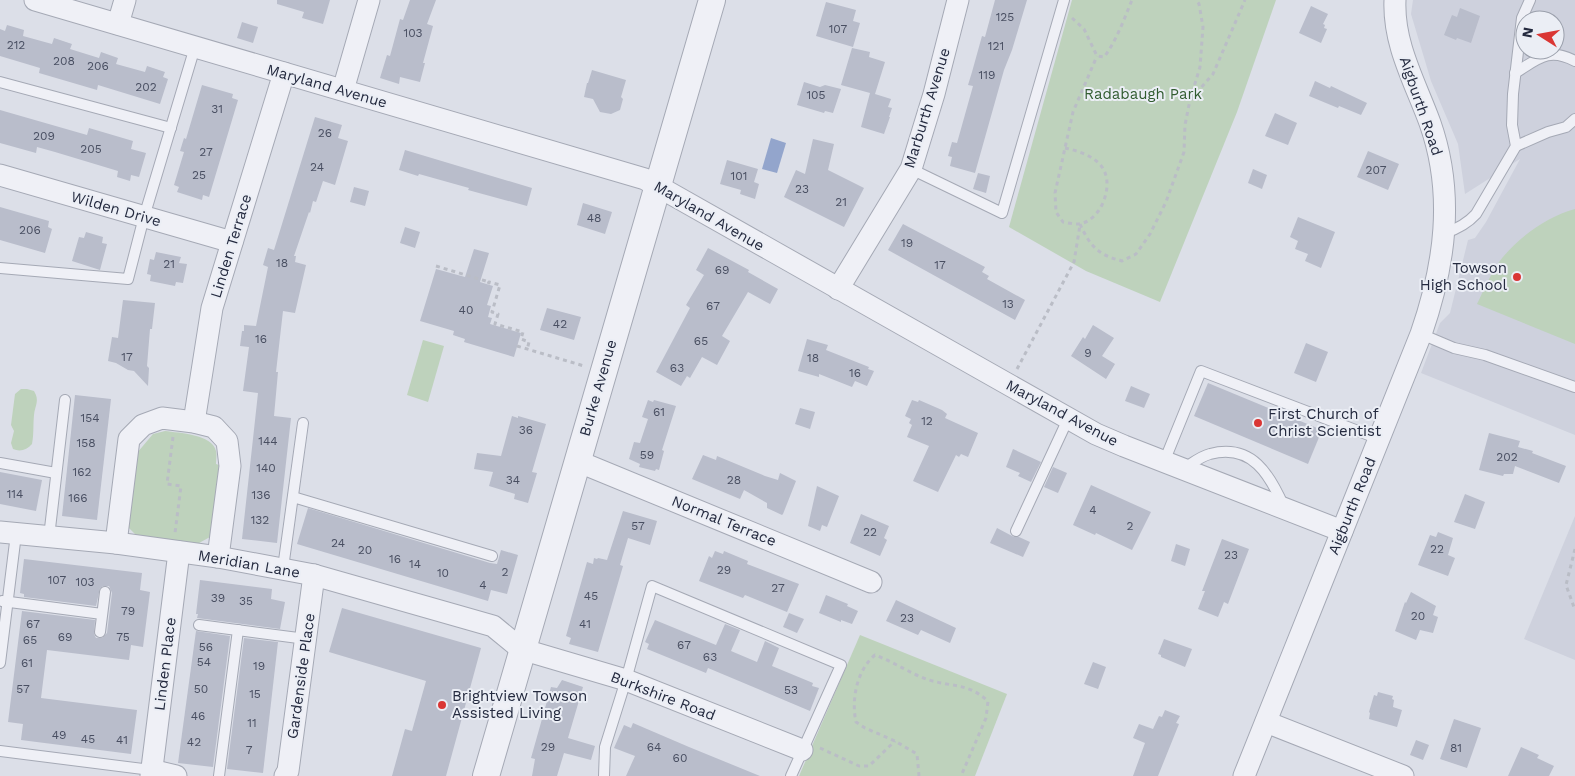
<svg xmlns="http://www.w3.org/2000/svg" width="1575" height="776" viewBox="0 0 1575 776" font-family="'Work Sans',sans-serif">
	<rect width="100%" height="100%" fill="#dcdfe8"/>
	<g fill="#ced1dd" fill-rule="evenodd">
		<path d="M1413,0H1575V435L1421,373L1440,323L1450,313L1468,240L1475,238L1486,222L1520,159L1465,194L1458,144L1431,81L1411,14ZM1525,20H1555V50H1525Z"/>
		<polygon points="1575,516 1575,660 1524,639"/>
	</g>
	<g fill="#bed2bc">
		<polygon points="1072,0 1276,0 1237,112 1160,302 1086,271 1009,227"/>
		<path d="M1575,209V344L1477,304C1484,290 1490,275 1499,262C1517,238 1546,217 1575,209Z"/>
		<polygon points="423,340 444,346 428,402 407,395"/>
		<path d="M21,389H27L34,391C40,401 35,405 34,415C33,425 34,434 32,444C27,450 20,452 13,449L11,443L14,431L11,425L15,394Z"/>
		<path d="M165,431C179,433 212,434 216,451C217,455 216,460 216,464L219,465L210,537L199,543H185L137,536L128,527L137,453L153,434Z"/>
		<polygon points="860,635 1007,694 975,776 799,776"/>
	</g>
	<polygon fill="#93a5cc" points="771,138 786,143 777,173 762,169"/>
	<g fill="#b9bdcb">
		<polygon points="277,0 330,0 323,24 302,18 304,12 277,4"/>
		<polygon points="410,0 436,0 427,24 433,26 423,63 425,63 420,82 400,77 399,84 380,78 387,55 390,56 400,19 403,20"/>
		<polygon points="995,0 1027,0 1012,50 1004,70 975,173 950,166 952,157 948,156 952,142 957,143 973,86 968,85 972,72 982,36 985,37"/>
		<polygon points="826,2 856,10 853,21 860,23 853,47 816,36"/>
		<polygon points="1311,6 1328,14 1323,24 1325,25 1324,28 1327,29 1321,43 1299,33"/>
		<polygon points="1460,8 1480,16 1471,43 1457,38 1456,40 1444,35 1452,15 1457,17"/>
		<polygon points="242,22 258,27 253,43 237,38"/>
		<polygon points="7,25 24,30 23,36 52,44 54,38 72,44 70,49 99,58 101,52 118,58 116,64 145,72 147,66 165,72 163,77 168,79 160,104 98,85 97,90 39,73 40,68 0,56 0,29 5,31"/>
		<polygon points="852,48 870,52 869,57 885,62 875,94 891,99 888,107 892,108 889,117 890,117 884,134 861,127 870,93 841,85"/>
		<polygon points="592,70 626,80 621,97 623,99 620,110 611,114 600,112 593,99 584,97 587,83 588,83"/>
		<polygon points="1315,81 1330,88 1331,86 1367,103 1361,115 1339,106 1338,108 1309,96"/>
		<polygon points="804,82 820,87 825,85 841,89 833,113 825,111 824,113 797,105"/>
		<polygon points="202,85 233,94 232,98 238,100 209,197 203,195 202,200 177,192 179,187 174,185 184,152 180,151 184,138 186,139"/>
		<polygon points="0,110 87,135 89,128 133,141 131,149 146,153 139,177 131,175 130,181 117,177 118,171 55,152 37,147 36,153 0,143"/>
		<polygon points="1275,113 1297,123 1288,145 1265,136"/>
		<polygon points="315,117 342,125 338,138 348,141 335,185 323,181 316,202 313,201 310,213 309,212 294,256 296,256 295,262 306,265 295,313 283,311 276,372 278,372 274,416 291,418 277,543 242,539 258,393 243,391 249,347 240,346 242,331 244,331 244,325 256,326 268,267 263,265 268,248 274,250"/>
		<polygon points="813,139 834,144 828,170 864,188 844,227 784,197 796,170 805,174"/>
		<polygon points="405,150 532,188 527,206 468,190 469,188 419,174 418,176 399,170"/>
		<polygon points="1368,151 1399,164 1388,190 1357,177"/>
		<polygon points="727,160 758,169 754,182 759,184 755,199 740,194 741,190 720,184"/>
		<polygon points="1253,169 1267,175 1262,189 1248,183"/>
		<polygon points="978,173 990,176 986,193 973,189"/>
		<polygon points="354,187 369,191 365,206 350,202"/>
		<polygon points="583,203 612,212 605,234 577,225"/>
		<polygon points="0,207 49,221 48,227 52,229 45,253 0,240"/>
		<polygon points="1298,217 1335,232 1321,268 1305,261 1308,254 1295,249 1298,241 1290,237"/>
		<polygon points="903,224 985,267 982,272 989,276 987,279 1025,300 1015,320 888,250"/>
		<polygon points="405,227 420,232 415,248 400,243"/>
		<polygon points="86,232 103,237 102,243 107,244 100,270 72,261 79,237 84,238"/>
		<polygon points="708,248 749,270 748,272 778,289 770,304 748,292 722,336 730,341 717,365 702,357 690,378 687,376 681,386 656,372 690,308 686,305 704,275 696,270"/>
		<polygon points="474,249 489,253 480,282 493,286 487,305 491,306 488,317 492,318 490,324 521,333 514,357 464,342 465,339 453,335 454,331 420,321 436,269 465,277"/>
		<polygon points="156,252 181,257 179,263 187,264 183,283 176,282 175,286 150,281 151,275 147,274 150,259 154,260"/>
		<polygon points="123,300 155,303 152,329 150,329 147,366 149,368 148,386 134,371 128,370 116,363 108,361 112,337 118,338"/>
		<polygon points="547,308 581,317 574,340 540,330"/>
		<polygon points="1093,325 1114,338 1102,356 1115,364 1106,379 1071,356 1083,337 1085,339"/>
		<polygon points="807,339 828,345 826,350 869,367 868,369 874,371 867,386 855,381 852,387 819,374 819,377 798,371"/>
		<polygon points="1306,343 1328,352 1316,382 1294,373"/>
		<polygon points="1208,383 1322,430 1308,464 1194,416"/>
		<polygon points="1131,386 1150,394 1144,408 1125,401"/>
		<polygon points="75,395 111,399 97,520 62,516"/>
		<polygon points="648,400 653,402 654,400 676,406 662,450 664,451 659,470 656,469 655,471 639,467 640,464 629,459 634,442 640,443 648,419 642,417"/>
		<polygon points="912,400 918,402 919,400 942,410 947,414 945,418 978,433 968,457 961,454 959,457 956,455 938,492 913,481 929,446 907,437 912,425 909,423 911,419 905,416"/>
		<polygon points="800,408 815,412 810,429 795,424"/>
		<polygon points="512,416 518,418 518,416 546,424 532,472 537,473 528,503 514,499 515,494 489,486 493,472 474,469 477,453 501,456"/>
		<polygon points="1489,433 1520,441 1518,447 1533,451 1532,453 1566,466 1559,483 1515,466 1513,474 1504,474 1503,476 1479,470"/>
		<polygon points="1013,449 1041,462 1031,482 1018,476 1020,473 1006,467"/>
		<polygon points="703,455 716,460 717,456 765,476 778,480 780,473 796,481 783,514 782,515 767,508 767,503 744,490 740,499 692,479"/>
		<polygon points="1053,467 1067,473 1058,493 1044,487"/>
		<polygon points="0,472 42,480 36,511 0,504"/>
		<polygon points="1091,485 1151,512 1132,550 1096,533 1095,535 1073,525"/>
		<polygon points="817,486 839,496 827,527 822,525 820,531 808,526"/>
		<polygon points="1465,494 1485,502 1475,529 1454,522"/>
		<polygon points="308,508 490,563 497,564 501,550 518,555 507,594 491,590 488,601 297,544"/>
		<polygon points="623,511 657,521 650,545 628,538 620,565 623,566 598,652 569,644 571,638 566,636 587,562 593,564 594,558 597,559 598,558 607,560"/>
		<polygon points="861,514 889,526 884,538 887,540 880,556 850,543"/>
		<polygon points="997,528 1014,537 1019,537 1030,542 1023,557 990,543"/>
		<polygon points="1438,532 1453,538 1448,555 1455,558 1448,576 1418,565 1430,535 1436,537"/>
		<polygon points="1222,539 1249,549 1228,604 1224,602 1218,617 1198,609 1205,591 1202,591"/>
		<polygon points="1176,544 1190,549 1185,566 1171,561"/>
		<polygon points="715,551 723,554 724,551 748,561 747,564 799,584 787,612 745,595 743,598 699,581 709,556 712,558"/>
		<polygon points="24,559 142,573 140,590 150,592 143,647 131,645 129,660 47,650 41,698 137,710 131,754 21,740 23,724 8,722 22,611 95,620 94,634 96,638 102,638 107,633 112,593 109,586 103,586 100,588 96,606 24,597 24,594 20,593"/>
		<polygon points="200,580 272,589 271,599 285,602 280,629 197,618 198,614 196,614"/>
		<polygon points="1411,592 1436,606 1433,615 1438,617 1433,633 1420,630 1416,640 1395,631 1405,602 1406,603"/>
		<polygon points="826,595 848,604 847,606 858,611 852,624 841,620 841,622 819,613"/>
		<polygon points="896,600 956,628 950,643 921,630 918,635 886,621"/>
		<polygon points="342,608 481,648 446,776 392,776 405,729 412,731 426,681 329,652"/>
		<polygon points="789,613 804,619 797,633 783,627"/>
		<polygon points="655,620 716,645 725,624 740,630 731,651 757,662 765,641 779,648 772,666 813,683 812,686 819,688 810,711 708,668 706,673 647,649 649,644 645,642"/>
		<polygon points="196,631 230,636 213,767 178,763"/>
		<polygon points="244,638 278,642 263,773 227,769"/>
		<polygon points="1164,639 1192,649 1185,667 1161,657 1161,655 1158,654"/>
		<polygon points="1093,662 1106,667 1098,689 1084,684"/>
		<polygon points="562,680 583,687 568,738 595,746 591,760 564,753 557,776 532,776 535,759 531,758 551,687 557,688"/>
		<polygon points="1378,692 1393,696 1392,699 1394,700 1393,707 1402,710 1397,727 1369,719 1370,713 1369,712 1374,695 1377,696"/>
		<polygon points="1165,710 1180,716 1176,723 1179,724 1158,776 1133,776 1145,743 1133,738 1139,724 1153,729 1159,716 1162,717"/>
		<polygon points="1454,719 1481,728 1467,768 1440,759"/>
		<polygon points="633,723 689,747 760,776 626,776 635,756 614,748 624,725 631,728"/>
		<polygon points="1416,740 1429,745 1423,760 1410,755"/>
		<polygon points="1521,747 1539,755 1537,758 1554,766 1549,776 1508,776"/>
	</g>
	<g fill="none" stroke-linecap="round" stroke-linejoin="round">
		<defs>
			<g id="service">
				<path d="M1515,73C1538,59 1548,47 1575,61"/>
				<polyline points="0,82 171,128"/>
				<polyline points="1516,146 1548,132 1566,127 1575,119"/>
				<polyline points="911,169 1002,213 1064,0"/>
				<path d="M1445,233C1457,229 1467,224 1476,214L1516,146L1512,125L1513,94L1522,18L1530,0"/>
				<polyline points="0,268 128,279 144,217 195,47"/>
				<polyline points="1421,334 1454,348 1485,355 1575,387"/>
				<polyline points="1164,462 1201,371 1379,439"/>
				<polyline points="0,463 56,473"/>
				<path d="M1183,469C1191,464 1201,456 1210,454C1252,443 1270,475 1284,507"/>
				<polyline points="293,497 492,556"/>
				<polyline points="1016,531 1068,419"/>
				<polyline points="49,537 65,400"/>
				<polyline points="283,568 303,423"/>
				<polyline points="2,601 102,614"/>
				<polyline points="199,625 306,639"/>
				<polyline points="100,632 105,592"/>
				<polyline points="0,663 16,534"/>
				<polyline points="0,751 151,770"/>
				<polyline points="219,776 238,630"/>
				<polyline points="604,776 605,747 626,680 652,586 841,665 791,776"/>
			</g>
			<g id="minor">
				<polyline points="35,0 645,179 1096,434 1124,446 1342,531"/>
				<polyline points="118,24 125,0"/>
				<polyline points="343,90 369,0"/>
				<polyline points="0,175 232,242"/>
				<polyline points="838,289 911,169 934,94 958,0"/>
				<polyline points="194,422 212,308 284,73"/>
				<polyline points="577,461 871,582"/>
				<polyline points="0,532 116,543 218,557 314,575 493,626 521,649 626,680 802,750"/>
				<polyline points="116,543 129,439 143,425 162,418 194,422 214,427 227,441 230,466 218,557"/>
				<polyline points="1266,722 1403,776"/>
				<polyline points="151,770 176,776"/>
				<polyline points="151,776 179,552"/>
				<polyline points="285,776 288,771 314,575"/>
				<path d="M1244,776L1421,334C1445,265 1455,194 1430,123C1415,82 1393,44 1395,0"/>
			</g>
			<polyline id="tertiary" points="486,776 712,0"/>
		</defs>
		<use href="#service" stroke="#a5a9b5" stroke-width="12"/>
		<use href="#minor" stroke="#a5a9b5" stroke-width="23"/>
		<use href="#tertiary" stroke="#a5a9b5" stroke-width="28"/>
		<g stroke="#babdc6" stroke-width="3" stroke-dasharray="4 4" stroke-linecap="butt">
			<path d="M1072,18L1084,29L1097,56L1104,57C1117,40 1124,19 1132,0"/>
			<polyline points="1191,99 1213,74 1245,0"/>
			<path d="M1065,148C1079,151 1094,156 1102,167C1115,185 1101,221 1079,224C1074,224 1068,223 1063,222L1056,212L1055,193L1073,112L1097,56"/>
			<path d="M1080,224C1090,246 1098,255 1122,261L1136,254L1150,234L1166,202L1184,152L1185,125L1190,100L1200,67L1203,27L1199,4L1196,0"/>
			<polyline points="436,266 489,282"/>
			<polyline points="488,284 489,282 500,285 492,312 498,314 495,324 523,332 521,339 529,342 527,350"/>
			<polyline points="517,346 584,366"/>
			<polyline points="1017,369 1074,262 1080,225"/>
			<polyline points="173,437 167,484 181,486 175,533"/>
			<polyline points="1575,549 1566,585 1575,610"/>
			<polyline points="820,748 859,766 869,766 895,741"/>
			<path d="M919,776L917,754L895,741L865,728L856,722C851,699 857,670 875,655C894,662 911,674 929,680C952,687 968,683 988,701L986,718L961,776"/>
		</g>
		<use href="#service" stroke="#eff0f6" stroke-width="10"/>
		<use href="#minor" stroke="#eff0f6" stroke-width="21"/>
		<use href="#tertiary" stroke="#eff0f6" stroke-width="26"/>
	</g>
	<g fill="#da3634" stroke="#ebeef5" stroke-width="2">
		<circle cx="1517" cy="277" r="5"/>
		<circle cx="1258" cy="423" r="5"/>
		<circle cx="442" cy="705" r="5"/>
	</g>
	<g text-anchor="middle" dominant-baseline="central" stroke-width="4" stroke-linejoin="round" paint-order="stroke">
		<g font-size="12" fill="#494f62">
			<text x="1005" y="17">125</text>
			<text x="838" y="29">107</text>
			<text x="413" y="33">103</text>
			<text x="16" y="45">212</text>
			<text x="996" y="46">121</text>
			<text x="64" y="61">208</text>
			<text x="98" y="66">206</text>
			<text x="987" y="75">119</text>
			<text x="146" y="87">202</text>
			<text x="816" y="95">105</text>
			<text x="217" y="109">31</text>
			<text x="325" y="133">26</text>
			<text x="44" y="136">209</text>
			<text x="91" y="149">205</text>
			<text x="206" y="152">27</text>
			<text x="317" y="167">24</text>
			<text x="1376" y="170">207</text>
			<text x="199" y="175">25</text>
			<text x="739" y="176">101</text>
			<text x="802" y="189">23</text>
			<text x="841" y="202">21</text>
			<text x="594" y="218">48</text>
			<text x="30" y="230">206</text>
			<text x="907" y="243">19</text>
			<text x="282" y="263">18</text>
			<text x="169" y="264">21</text>
			<text x="940" y="265">17</text>
			<text x="722" y="270">69</text>
			<text x="1008" y="304">13</text>
			<text x="713" y="306">67</text>
			<text x="466" y="310">40</text>
			<text x="560" y="324">42</text>
			<text x="261" y="339">16</text>
			<text x="701" y="341">65</text>
			<text x="1088" y="353">9</text>
			<text x="127" y="357">17</text>
			<text x="813" y="358">18</text>
			<text x="677" y="368">63</text>
			<text x="855" y="373">16</text>
			<text x="659" y="412">61</text>
			<text x="90" y="418">154</text>
			<text x="927" y="421">12</text>
			<text x="526" y="430">36</text>
			<text x="268" y="441">144</text>
			<text x="86" y="443">158</text>
			<text x="647" y="455">59</text>
			<text x="1507" y="457">202</text>
			<text x="266" y="468">140</text>
			<text x="82" y="472">162</text>
			<text x="513" y="480">34</text>
			<text x="734" y="480">28</text>
			<text x="15" y="494">114</text>
			<text x="261" y="495">136</text>
			<text x="78" y="498">166</text>
			<text x="1093" y="510">4</text>
			<text x="260" y="520">132</text>
			<text x="638" y="526">57</text>
			<text x="1130" y="526">2</text>
			<text x="870" y="532">22</text>
			<text x="338" y="543">24</text>
			<text x="1437" y="549">22</text>
			<text x="365" y="550">20</text>
			<text x="1231" y="555">23</text>
			<text x="395" y="559">16</text>
			<text x="415" y="564">14</text>
			<text x="724" y="570">29</text>
			<text x="505" y="572">2</text>
			<text x="443" y="573">10</text>
			<text x="57" y="580">107</text>
			<text x="85" y="582">103</text>
			<text x="483" y="585">4</text>
			<text x="778" y="588">27</text>
			<text x="591" y="596">45</text>
			<text x="218" y="598">39</text>
			<text x="246" y="601">35</text>
			<text x="128" y="611">79</text>
			<text x="1418" y="616">20</text>
			<text x="907" y="618">23</text>
			<text x="33" y="624">67</text>
			<text x="585" y="624">41</text>
			<text x="65" y="637">69</text>
			<text x="123" y="637">75</text>
			<text x="30" y="640">65</text>
			<text x="684" y="645">67</text>
			<text x="206" y="647">56</text>
			<text x="710" y="657">63</text>
			<text x="204" y="662">54</text>
			<text x="27" y="663">61</text>
			<text x="259" y="666">19</text>
			<text x="23" y="689">57</text>
			<text x="201" y="689">50</text>
			<text x="791" y="690">53</text>
			<text x="255" y="694">15</text>
			<text x="198" y="716">46</text>
			<text x="252" y="723">11</text>
			<text x="59" y="735">49</text>
			<text x="88" y="739">45</text>
			<text x="122" y="740">41</text>
			<text x="194" y="742">42</text>
			<text x="548" y="747">29</text>
			<text x="654" y="747">64</text>
			<text x="1456" y="748">81</text>
			<text x="249" y="750">7</text>
			<text x="680" y="758">60</text>
		</g>
		<g font-size="15" fill="#242a3f" stroke="#ebeef5">
			<text transform="translate(327 86) rotate(16)">Maryland Avenue</text>
			<text transform="translate(1421 106) rotate(71)">Aigburth Road</text>
			<text transform="translate(927 108) rotate(-73)">Marburth Avenue</text>
			<text transform="translate(116 209) rotate(16)">Wilden Drive</text>
			<text transform="translate(709 216) rotate(30)">Maryland Avenue</text>
			<text transform="translate(231 246) rotate(-73)">Linden Terrace</text>
			<text transform="translate(598 388) rotate(-74)">Burke Avenue</text>
			<text transform="translate(1062 413) rotate(28)">Maryland Avenue</text>
			<text transform="translate(1352 506) rotate(-68)">Aigburth Road</text>
			<text transform="translate(724 521) rotate(22)">Normal Terrace</text>
			<text transform="translate(249 564) rotate(10)">Meridian Lane</text>
			<text transform="translate(165 664) rotate(-83)">Linden Place</text>
			<text transform="translate(301 676) rotate(-82)">Gardenside Place</text>
			<text transform="translate(663 696) rotate(21)">Burkshire Road</text>
		</g>
		<g font-size="15" fill="#315c30" stroke="#ebeef5">
			<text x="1143" y="94">Radabaugh Park</text>
		</g>
		<g font-size="15" fill="#242a3f" stroke="#ebeef5" text-anchor="start">
			<text x="1507" y="268" text-anchor="end">Towson<tspan x="1507" dy="17">High School</tspan></text>
			<text x="1268" y="414">First Church of<tspan x="1268" dy="17">Christ Scientist</tspan></text>
			<text x="452" y="696">Brightview Towson<tspan x="452" dy="17">Assisted Living</tspan></text>
		</g>
	</g>
	<g transform="translate(1540 35) rotate(281)"><circle r="24" fill="#ebeef5" stroke="#9ba0ac"/>
	<path d="M0-4L9 19L0 12L-9 19Z" fill="#da3634"/>
	<text y="-8" font-size="14" font-weight="bold" text-anchor="middle" fill="#242a3f">N</text>
	</g>
</svg>
